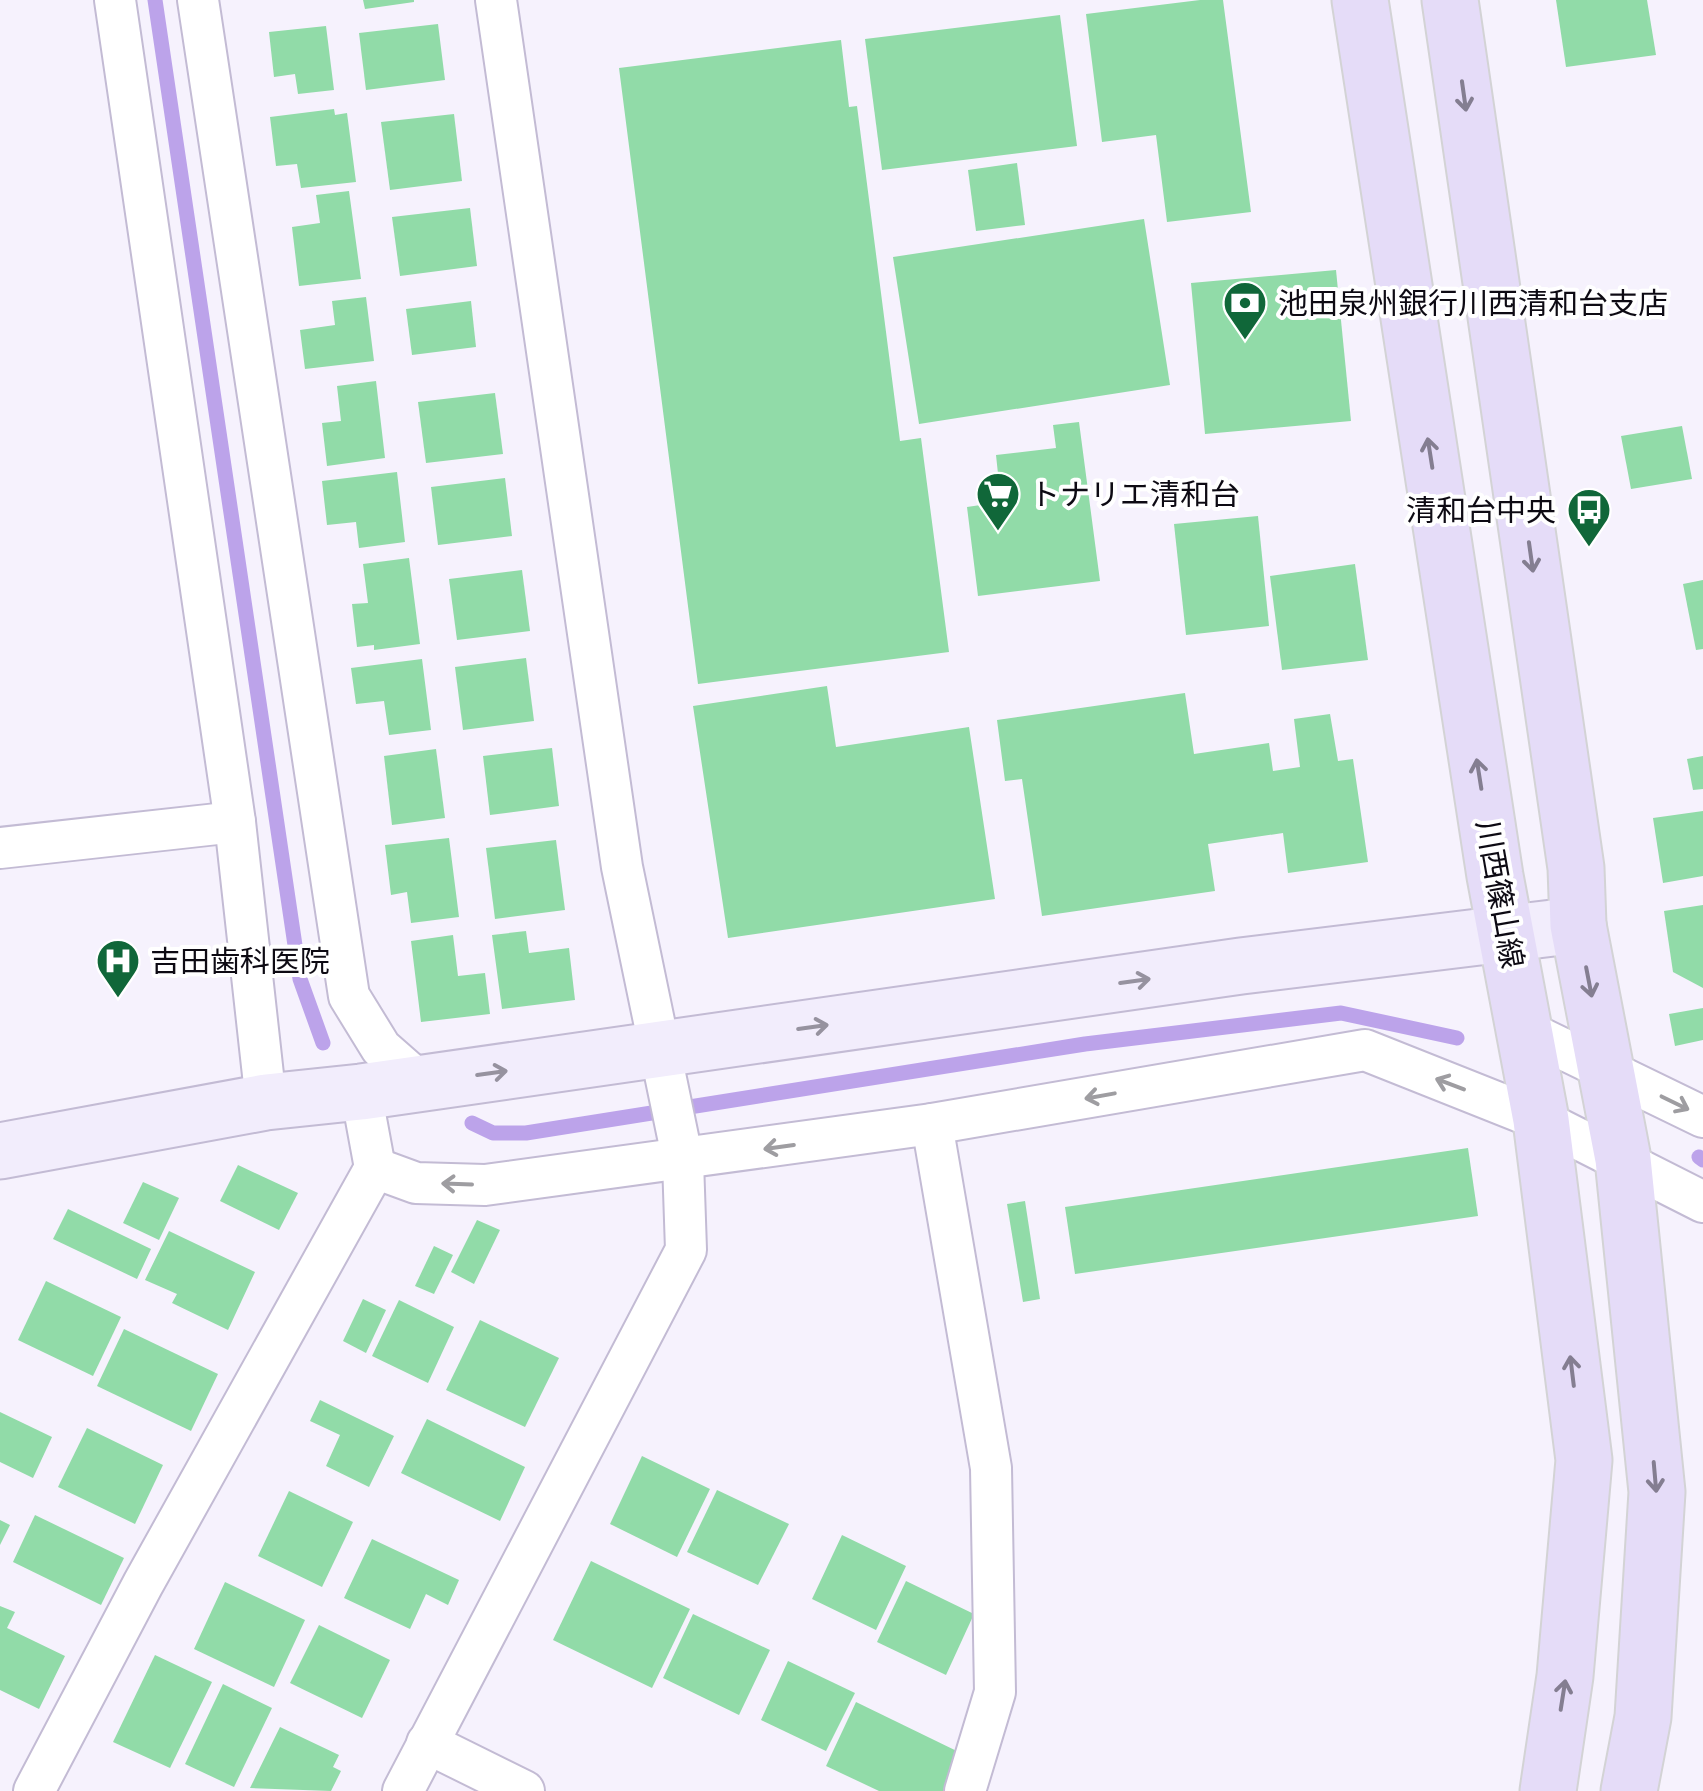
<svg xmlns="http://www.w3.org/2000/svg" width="1703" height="1791" viewBox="0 0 1703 1791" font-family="Cabin,'Noto Sans JP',sans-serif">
	<rect width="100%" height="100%" fill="#f6f2fd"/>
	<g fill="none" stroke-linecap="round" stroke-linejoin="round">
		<g stroke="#bca3ea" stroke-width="15">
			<polyline points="155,0 300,979 323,1043"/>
			<polyline points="472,1123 493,1133 526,1133 1085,1044 1341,1013 1457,1038"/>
			<polyline points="1699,1157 1703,1160"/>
		</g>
	</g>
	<g fill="#91dba8">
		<polygon points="363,0 414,0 414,2 365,9"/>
		<polygon points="1200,0 1223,0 1251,212 1167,222 1156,135 1102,142 1086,14"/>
		<polygon points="1556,0 1647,0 1656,55 1566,67"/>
		<polygon points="1060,15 1077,146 882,170 865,39"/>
		<polygon points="438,24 445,80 366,90 359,33"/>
		<polygon points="326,26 334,90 298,94 295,74 274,77 269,32"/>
		<polygon points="841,40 849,107 857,106 900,441 921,438 949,652 698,684 619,68"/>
		<polygon points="334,109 335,115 347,113 356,182 301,188 297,164 276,166 270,117"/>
		<polygon points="454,114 462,181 390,190 381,122"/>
		<polygon points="1017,163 1025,225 976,231 968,170"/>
		<polygon points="349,191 361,279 299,286 292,227 320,223 316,195"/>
		<polygon points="470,208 477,266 400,276 392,217"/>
		<polygon points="1144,219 1170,385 919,424 893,257"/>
		<polygon points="1336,270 1351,421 1205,434 1191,283"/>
		<polygon points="366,297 374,361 305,369 300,330 335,325 332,301"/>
		<polygon points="471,301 476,347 412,355 406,309"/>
		<polygon points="376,381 385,458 327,466 322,423 341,421 337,386"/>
		<polygon points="495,393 503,454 426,463 418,402"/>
		<polygon points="1079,422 1100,581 978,596 967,507 1001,502 996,455 1056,448 1053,425"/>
		<polygon points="1682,426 1692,479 1631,489 1621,436"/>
		<polygon points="397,472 405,542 359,548 356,522 327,525 322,481"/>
		<polygon points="505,478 512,536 438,545 431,487"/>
		<polygon points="1258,516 1269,626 1186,635 1174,524"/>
		<polygon points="409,558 420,644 374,650 374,645 357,647 352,604 368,603 363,564"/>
		<polygon points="1355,564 1368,660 1282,670 1270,576"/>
		<polygon points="522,570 530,631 457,640 449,579"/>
		<polygon points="1703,580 1703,649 1696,650 1683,584"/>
		<polygon points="526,658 534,721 463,730 455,667"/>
		<polygon points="422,659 431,730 389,735 384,701 356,704 351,668"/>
		<polygon points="827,686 836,747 969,727 995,899 728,938 693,706"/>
		<polygon points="1185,693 1194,754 1269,743 1273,771 1300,767 1294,719 1330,714 1338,761 1353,759 1368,862 1288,873 1283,833 1208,844 1215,891 1042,916 1022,779 1005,781 997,720"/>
		<polygon points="552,748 559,806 490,815 483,756"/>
		<polygon points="436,749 445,818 392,825 384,756"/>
		<polygon points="1703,756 1703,789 1693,790 1687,759"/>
		<polygon points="1703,811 1703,876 1663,883 1653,818"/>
		<polygon points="449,838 459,917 411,923 407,892 391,895 385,845"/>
		<polygon points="556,840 565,910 495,919 486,848"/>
		<polygon points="1703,905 1703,988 1673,972 1664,911"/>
		<polygon points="526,931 529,953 569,948 575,1000 502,1009 492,935"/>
		<polygon points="453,935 458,976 485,973 490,1014 421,1022 411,941"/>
		<polygon points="1703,1008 1703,1040 1675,1046 1669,1014"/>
		<polygon points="1468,1148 1478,1216 1075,1274 1065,1207"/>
		<polygon points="238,1165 298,1193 279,1230 220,1201"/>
		<polygon points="143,1182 179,1198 159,1240 123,1223"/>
		<polygon points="1025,1201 1040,1299 1023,1302 1007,1204"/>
		<polygon points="68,1209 151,1249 137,1279 53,1239"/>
		<polygon points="477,1220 500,1230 474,1284 451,1272"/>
		<polygon points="169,1231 255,1272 228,1330 172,1303 177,1294 145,1280"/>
		<polygon points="434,1246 453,1255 434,1294 415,1286"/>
		<polygon points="46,1281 121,1317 93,1376 18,1340"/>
		<polygon points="363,1299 386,1310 366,1353 343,1341"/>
		<polygon points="399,1300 454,1327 428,1383 372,1356"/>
		<polygon points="480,1320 559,1358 525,1427 446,1390"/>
		<polygon points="124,1329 218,1374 191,1431 97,1386"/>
		<polygon points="320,1400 394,1436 369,1487 326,1466 340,1435 310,1421"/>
		<polygon points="0,1412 52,1437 33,1478 0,1462"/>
		<polygon points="427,1419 525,1467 500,1521 401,1473"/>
		<polygon points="87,1428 163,1465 135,1524 58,1487"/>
		<polygon points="642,1456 710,1489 677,1557 610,1524"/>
		<polygon points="717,1490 789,1524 758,1585 687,1552"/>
		<polygon points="289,1491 353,1522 322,1587 258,1556"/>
		<polygon points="35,1515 124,1558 101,1605 13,1562"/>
		<polygon points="0,1520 10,1525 0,1545"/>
		<polygon points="842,1535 906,1566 876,1630 812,1599"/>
		<polygon points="372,1539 459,1580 448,1605 426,1594 410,1629 344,1598"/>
		<polygon points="591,1561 690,1609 652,1688 553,1640"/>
		<polygon points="906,1581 974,1614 946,1675 877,1642"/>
		<polygon points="225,1582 305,1620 274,1687 194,1649"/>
		<polygon points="0,1606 15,1612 7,1628 65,1656 39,1709 0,1690"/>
		<polygon points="693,1614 770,1650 739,1715 663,1678"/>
		<polygon points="319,1625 390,1660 362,1718 290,1683"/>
		<polygon points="155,1655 212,1682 170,1768 113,1742"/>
		<polygon points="788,1661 855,1693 826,1751 761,1720"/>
		<polygon points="223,1684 272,1708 234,1787 185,1764"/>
		<polygon points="856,1702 967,1756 950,1791 879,1791 826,1766"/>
		<polygon points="280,1727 339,1755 333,1767 341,1771 331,1791 250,1788"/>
	</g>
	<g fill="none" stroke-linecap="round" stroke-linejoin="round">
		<defs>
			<g id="street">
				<polyline points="115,0 235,822 266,1102"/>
				<polyline points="198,0 349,996 381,1048 422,1084"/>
				<polyline points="0,848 235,822"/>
				<polyline points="1524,1030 1703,1117"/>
				<polyline points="932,1124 991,1468 995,1692 965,1791"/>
				<polyline points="375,1168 416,1183 485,1185 932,1124 1365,1050 1541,1120 1703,1202"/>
				<polyline points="427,1743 524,1791"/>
				<polyline points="34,1791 143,1584 375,1168 361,1092"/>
				<polyline points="403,1791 686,1250 683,1161 622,867 496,0"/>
			</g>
			<polyline id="secondary" points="0,1151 266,1102 361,1092 1241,966 1578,925"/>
			<g id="primary">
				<polyline points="1360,0 1495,876 1541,1120 1584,1460 1565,1676 1548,1791"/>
				<polyline points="1450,0 1576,868 1578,925 1623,1159 1657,1492 1643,1717 1629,1791"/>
			</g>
		</defs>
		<use href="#street" stroke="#c3bbd4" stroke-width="44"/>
		<use href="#secondary" stroke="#c3bbd4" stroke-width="59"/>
		<use href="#primary" stroke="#d3d3d5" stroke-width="59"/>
		<use href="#street" stroke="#fff" stroke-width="40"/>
		<use href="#secondary" stroke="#f2edfc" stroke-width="55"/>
		<use href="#primary" stroke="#e5dcf8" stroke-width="55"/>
	</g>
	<defs><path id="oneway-shaft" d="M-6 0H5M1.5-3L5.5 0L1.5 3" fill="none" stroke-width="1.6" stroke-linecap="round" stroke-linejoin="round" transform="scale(2.5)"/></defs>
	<g stroke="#847e91">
		<use href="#oneway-shaft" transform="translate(1464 96) rotate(82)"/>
		<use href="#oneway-shaft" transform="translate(1430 453) rotate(-99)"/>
		<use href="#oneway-shaft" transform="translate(1531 557) rotate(82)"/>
		<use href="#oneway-shaft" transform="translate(1479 774) rotate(-99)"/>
		<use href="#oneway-shaft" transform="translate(1589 982) rotate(79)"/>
		<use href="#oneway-shaft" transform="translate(1572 1371) rotate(-97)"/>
		<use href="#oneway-shaft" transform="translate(1655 1477) rotate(85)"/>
		<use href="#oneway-shaft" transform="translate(1563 1695) rotate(-81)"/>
	</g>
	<g stroke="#96929f">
		<use href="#oneway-shaft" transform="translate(1135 981) rotate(-8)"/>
		<use href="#oneway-shaft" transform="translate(813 1027) rotate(-8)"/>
		<use href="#oneway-shaft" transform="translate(492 1073) rotate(-8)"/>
	</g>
	<g stroke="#9e9da1">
		<use href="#oneway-shaft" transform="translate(1450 1084) rotate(-159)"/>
		<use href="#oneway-shaft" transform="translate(1100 1096) rotate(170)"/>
		<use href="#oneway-shaft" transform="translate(1675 1103) rotate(26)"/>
		<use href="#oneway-shaft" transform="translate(779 1147) rotate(172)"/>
		<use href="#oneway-shaft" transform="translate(457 1184) rotate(-178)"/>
	</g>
	<defs>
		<symbol id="bank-pin" viewBox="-11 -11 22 30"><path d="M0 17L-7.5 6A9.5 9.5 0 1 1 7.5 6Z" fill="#106739" stroke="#fff"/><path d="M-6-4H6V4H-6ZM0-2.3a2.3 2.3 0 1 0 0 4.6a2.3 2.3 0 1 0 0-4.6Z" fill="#fff"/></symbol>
		<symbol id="supermarket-pin" viewBox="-11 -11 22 30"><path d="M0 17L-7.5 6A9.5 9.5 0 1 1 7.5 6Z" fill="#106739" stroke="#fff"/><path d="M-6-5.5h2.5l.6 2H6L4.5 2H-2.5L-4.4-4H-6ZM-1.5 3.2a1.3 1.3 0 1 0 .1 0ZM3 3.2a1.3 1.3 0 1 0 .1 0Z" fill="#fff"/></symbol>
		<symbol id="bus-pin" viewBox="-11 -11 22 30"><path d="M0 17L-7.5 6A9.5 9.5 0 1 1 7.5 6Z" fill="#106739" stroke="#fff"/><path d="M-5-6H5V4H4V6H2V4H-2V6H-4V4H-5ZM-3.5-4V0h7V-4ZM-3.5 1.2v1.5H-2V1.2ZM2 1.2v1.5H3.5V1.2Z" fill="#fff"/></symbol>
		<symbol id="hospital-pin" viewBox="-11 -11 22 30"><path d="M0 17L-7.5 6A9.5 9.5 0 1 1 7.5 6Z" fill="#106739" stroke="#fff"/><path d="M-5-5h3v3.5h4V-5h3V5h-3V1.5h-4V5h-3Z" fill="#fff"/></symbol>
	</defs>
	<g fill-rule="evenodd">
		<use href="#bank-pin" x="1220" y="278" width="50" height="68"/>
		<use href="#supermarket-pin" x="973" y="469" width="50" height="68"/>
		<use href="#bus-pin" x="1564" y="485" width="50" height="68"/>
		<use href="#hospital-pin" x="93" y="936" width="50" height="68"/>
	</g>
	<g text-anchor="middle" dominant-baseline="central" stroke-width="8" stroke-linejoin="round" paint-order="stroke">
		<g font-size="30" fill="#0d0a13" stroke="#fff" text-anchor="start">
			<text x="1278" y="303">池田泉州銀行川西清和台支店</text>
			<text x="1030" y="494">トナリエ清和台</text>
			<text x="1556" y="510" text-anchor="end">清和台中央</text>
			<text x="150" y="961">吉田歯科医院</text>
		</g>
		<g font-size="30" fill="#0d0a13" stroke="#fff">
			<text transform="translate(1500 894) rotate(80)">川西篠山線</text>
		</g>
	</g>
</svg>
